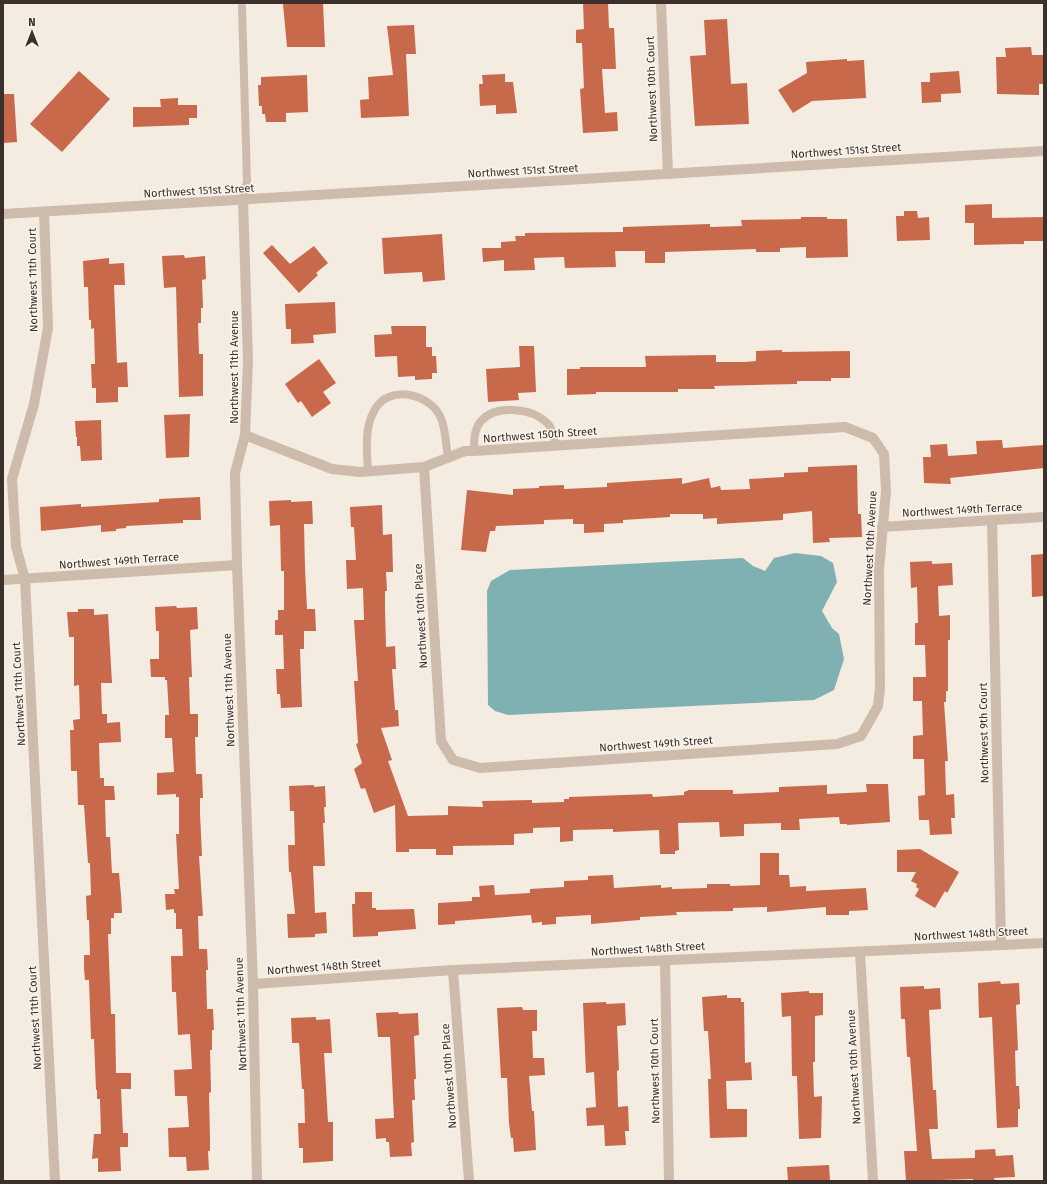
<svg xmlns="http://www.w3.org/2000/svg" width="1047" height="1184" viewBox="0 0 1047 1184" font-family="'Fira Sans',sans-serif">
	<rect width="100%" height="100%" fill="#f4ebe1"/>
	<polygon fill="#7fb0b2" points="795,553 821,556 833,563 837,582 822,611 832,628 839,634 844,659 834,690 814,700 508,715 495,711 488,705 487,591 491,581 510,570 743,558 753,566 765,571 774,558"/>
	<g fill="#c8694b">
		<polygon points="323,3 325,47 287,47 283,4"/>
		<polygon points="583,3 608,3 609,28 614,28 616,69 602,69 605,113 617,112 618,131 583,133 580,89 584,88 582,43 576,43 576,30 584,29"/>
		<polygon points="727,19 731,84 747,83 749,124 695,126 690,56 706,55 704,20"/>
		<polygon points="414,25 416,54 406,54 409,116 361,118 360,100 369,99 368,77 393,75 387,26"/>
		<polygon points="1031,47 1032,55 1043,55 1044,84 1039,84 1039,95 997,94 996,57 1006,57 1005,48"/>
		<polygon points="847,59 847,61 864,60 866,98 812,101 793,113 778,90 807,73 806,62"/>
		<polygon points="79,71 110,99 62,152 30,124"/>
		<polygon points="959,71 961,93 941,94 941,102 922,103 921,82 930,82 930,73"/>
		<polygon points="505,74 505,82 513,82 517,113 496,114 496,105 480,106 479,84 483,84 482,75"/>
		<polygon points="307,75 308,112 286,113 286,122 266,122 265,114 262,114 262,106 259,106 258,85 261,85 261,77"/>
		<polygon points="3,94 14,94 17,142 3,143"/>
		<polygon points="178,98 178,105 197,105 197,118 189,118 189,125 133,127 133,107 161,107 160,99"/>
		<polygon points="992,204 992,218 1044,217 1044,241 1024,241 1024,244 974,245 974,223 965,223 965,205"/>
		<polygon points="904,211 917,211 918,218 929,217 930,240 897,241 896,216 904,216"/>
		<polygon points="801,217 827,217 827,219 847,219 848,257 806,258 806,247 780,248 780,252 756,252 756,249 665,252 665,263 645,263 645,251 615,251 616,267 565,268 564,257 534,258 535,270 504,271 504,260 483,262 482,248 501,248 501,242 516,241 515,236 525,236 525,233 623,232 623,227 710,224 710,227 742,226 741,220 801,219"/>
		<polygon points="442,234 445,280 423,282 422,272 384,274 382,238"/>
		<polygon points="272,245 290,264 314,246 328,263 316,273 318,275 299,293 263,253"/>
		<polygon points="184,255 185,258 205,256 206,279 202,280 203,308 201,308 201,323 198,323 199,354 203,354 203,396 179,397 176,287 164,288 162,256"/>
		<polygon points="109,258 109,264 124,263 125,285 114,285 117,363 127,362 128,387 118,387 118,402 96,403 96,388 92,388 91,364 95,364 94,328 91,329 91,320 89,320 88,287 84,287 83,261"/>
		<polygon points="335,302 336,333 313,335 314,343 291,344 291,329 286,329 285,304"/>
		<polygon points="391,326 426,326 426,347 432,347 432,356 436,356 437,373 432,373 432,379 415,380 415,376 398,377 397,356 375,357 374,335 392,334"/>
		<polygon points="519,346 534,346 536,392 518,393 519,400 488,402 486,369 520,367"/>
		<polygon points="782,350 782,352 850,351 850,378 831,378 831,381 797,381 797,384 714,386 715,389 678,389 678,392 596,392 596,394 567,395 567,369 580,369 580,367 646,367 645,356 716,355 716,362 745,362 756,361 756,351"/>
		<polygon points="319,359 336,383 323,392 331,403 312,417 301,401 298,403 285,384"/>
		<polygon points="190,414 189,457 166,458 164,415"/>
		<polygon points="101,420 102,460 81,461 80,446 77,446 77,437 76,437 75,421"/>
		<polygon points="1002,440 1003,448 1044,445 1044,468 950,478 951,484 924,483 923,457 931,457 930,445 947,444 948,456 977,454 976,441"/>
		<polygon points="857,465 858,514 861,514 862,537 829,538 830,542 813,543 812,511 783,514 783,520 717,524 717,518 703,519 703,514 670,514 670,517 623,520 623,523 604,524 604,532 584,533 584,524 573,524 573,519 544,520 544,524 496,526 495,531 490,531 486,552 461,550 467,490 513,495 513,489 539,488 539,486 564,485 564,489 607,487 607,483 682,478 682,484 709,478 711,488 720,486 721,490 750,489 749,479 784,477 784,473 808,472 808,467"/>
		<polygon points="200,497 201,520 183,520 183,523 126,526 126,528 116,529 116,531 101,532 101,525 41,531 40,507 81,504 81,507 159,502 159,499"/>
		<polygon points="291,500 291,502 312,501 313,524 304,524 305,568 307,609 315,609 316,631 304,631 304,649 300,649 302,707 281,708 280,694 277,694 276,669 284,669 283,635 275,635 275,620 278,620 278,610 284,610 284,571 281,571 280,525 270,526 269,501"/>
		<polygon points="382,505 383,535 392,534 393,572 386,572 387,591 385,591 385,609 386,647 395,646 396,669 392,669 395,710 398,710 399,726 381,728 392,760 388,761 408,816 448,815 448,806 483,807 482,801 532,800 532,803 564,802 564,799 569,799 569,797 652,794 653,797 684,795 684,792 689,790 733,790 733,794 779,792 779,787 827,785 827,794 867,792 866,784 888,784 890,822 847,825 847,824 840,824 839,817 799,819 800,830 781,830 781,823 744,824 744,836 720,837 719,822 678,823 679,850 675,851 675,854 660,854 659,830 613,832 613,829 573,830 573,841 560,842 560,827 533,828 533,833 514,834 514,845 453,846 453,855 436,855 436,849 409,849 409,852 396,852 395,805 374,813 365,788 361,789 354,769 362,763 356,744 358,743 354,681 358,681 354,620 364,620 363,588 347,589 346,560 356,560 354,527 351,527 350,507"/>
		<polygon points="1044,554 1044,596 1032,597 1031,555"/>
		<polygon points="932,561 932,564 952,563 953,585 938,586 939,616 950,615 950,640 948,640 948,691 946,691 946,702 944,702 948,761 945,761 946,795 954,794 955,818 951,818 952,834 930,835 929,820 919,820 918,796 925,795 924,759 913,759 913,736 923,735 922,701 913,701 913,677 926,677 925,645 915,645 915,623 918,623 917,587 911,588 910,562"/>
		<polygon points="176,606 177,608 197,607 198,629 190,630 192,677 189,677 190,714 198,714 198,737 195,737 196,774 202,774 203,798 200,798 200,813 202,856 199,856 203,916 198,916 199,949 207,949 208,970 206,970 207,1009 213,1009 214,1030 212,1030 212,1050 210,1050 211,1092 209,1093 210,1138 210,1151 208,1151 209,1170 187,1171 186,1157 169,1157 168,1128 189,1127 187,1096 175,1096 174,1070 192,1069 190,1034 178,1035 176,992 172,992 171,956 183,956 182,929 176,929 176,913 174,913 174,909 166,910 165,894 175,894 174,889 179,889 176,834 179,834 179,797 176,797 176,794 157,795 157,773 174,772 172,738 165,738 165,715 169,715 167,680 165,680 165,677 151,677 150,659 159,659 159,631 156,631 155,607"/>
		<polygon points="78,609 94,609 94,615 108,614 112,683 101,683 102,714 107,714 107,723 120,722 121,742 99,743 100,778 104,778 104,786 114,786 115,800 105,800 106,837 110,837 112,873 119,873 121,895 122,913 114,913 114,918 111,918 111,934 108,934 111,1014 115,1014 116,1073 131,1073 131,1089 121,1089 123,1133 128,1133 128,1147 120,1147 121,1171 98,1172 98,1158 92,1159 94,1134 101,1134 100,1099 97,1099 97,1090 96,1090 94,1039 91,1039 89,980 85,980 84,968 84,955 90,955 89,920 87,920 86,896 91,895 90,863 88,863 84,805 78,805 77,771 71,771 70,730 74,730 73,720 80,719 79,685 74,686 74,637 69,637 67,612 78,612"/>
		<polygon points="314,785 314,787 325,786 326,807 324,807 325,823 323,823 325,866 313,866 315,913 326,912 327,933 315,934 315,937 288,938 287,914 295,914 291,872 289,872 288,845 295,845 294,811 290,811 289,786"/>
		<polygon points="920,849 959,872 947,893 945,891 935,908 915,896 919,889 916,887 917,884 911,881 916,872 897,872 897,850"/>
		<polygon points="760,853 779,853 779,875 789,875 790,887 806,886 806,891 866,888 868,910 849,911 849,915 826,915 826,907 767,912 767,907 733,908 733,911 676,912 677,915 640,917 640,920 591,924 591,915 556,917 556,924 542,925 542,922 532,923 531,915 455,921 455,924 438,925 438,903 472,901 472,897 480,897 479,886 494,885 495,895 530,893 530,889 564,887 564,881 588,880 588,876 613,875 614,888 661,885 661,888 672,887 672,889 707,888 707,884 730,884 730,886 760,885"/>
		<polygon points="355,892 372,892 372,908 376,908 376,910 414,909 416,929 378,932 378,936 353,937 352,904 355,904"/>
		<polygon points="1000,981 1001,984 1019,983 1020,1004 1016,1005 1018,1050 1015,1051 1016,1086 1019,1086 1020,1109 1018,1109 1018,1127 997,1128 992,1017 979,1018 978,983"/>
		<polygon points="924,986 924,989 940,988 941,1009 929,1010 933,1090 936,1090 938,1129 929,1129 932,1159 975,1158 975,1150 995,1149 996,1156 1013,1155 1015,1177 994,1178 995,1181 973,1181 973,1179 906,1181 904,1151 917,1151 910,1057 907,1057 905,1019 901,1019 900,987"/>
		<polygon points="809,991 809,993 823,993 823,1015 815,1016 815,1062 813,1062 814,1097 822,1096 821,1138 799,1139 797,1076 792,1076 791,1016 782,1017 781,993"/>
		<polygon points="727,995 727,998 741,998 741,1002 744,1002 745,1063 751,1062 752,1080 726,1081 727,1109 747,1109 747,1137 710,1138 708,1079 711,1079 708,1031 704,1031 702,997"/>
		<polygon points="606,1002 606,1004 625,1003 626,1025 617,1026 619,1070 617,1071 618,1107 628,1106 629,1131 625,1131 626,1145 605,1146 604,1125 587,1126 586,1108 596,1107 594,1072 586,1073 583,1003"/>
		<polygon points="522,1007 523,1010 537,1010 537,1031 532,1031 533,1058 544,1058 545,1075 529,1076 532,1111 534,1111 536,1150 514,1152 513,1138 511,1138 509,1123 507,1078 501,1078 497,1008"/>
		<polygon points="398,1012 399,1014 418,1013 419,1035 414,1036 416,1079 414,1079 415,1100 412,1100 414,1142 411,1143 412,1156 390,1157 389,1142 386,1142 386,1138 376,1139 375,1119 394,1118 390,1037 378,1037 376,1013"/>
		<polygon points="316,1017 316,1020 330,1019 332,1053 324,1053 328,1122 333,1122 333,1161 303,1163 303,1148 299,1148 298,1123 305,1123 304,1089 302,1089 299,1043 292,1043 291,1018"/>
		<polygon points="829,1165 830,1181 788,1181 787,1167"/>
	</g>
	<g fill="none" stroke-linecap="round" stroke-linejoin="round">
		<g stroke="#cdbbac" stroke-width="8">
			<polyline points="242,7 247,181 243,200"/>
			<path d="M474,451C474,441 474,429 481,421C496,404 532,408 547,423C553,428 554,438 556,446"/>
			<path d="M368,472C367,452 364,429 374,411C388,383 433,393 442,421C446,433 446,446 448,458"/>
		</g>
		<g stroke="#cdbbac" stroke-width="10">
			<polyline points="661,3 668,174"/>
			<polyline points="243,200 248,361 245,435 235,473 237,565 253,984 257,1181"/>
			<polyline points="44,212 48,328 34,404 12,479 16,547 25,579 55,1181"/>
			<polyline points="3,214 1044,151"/>
			<polyline points="245,435 332,469 360,472 424,467 465,451 474,451 845,427 873,438 884,454 886,491 879,570 880,688 878,706 861,736 837,744 480,768 453,760 441,741 424,467"/>
			<polyline points="992,520 1001,945"/>
			<polyline points="882,527 1044,517"/>
			<polyline points="3,580 237,565"/>
			<polyline points="860,952 873,1181"/>
			<polyline points="665,960 669,1181"/>
			<polyline points="453,970 469,1181"/>
			<polyline points="253,984 453,970 1044,943"/>
		</g>
	</g>
	<g text-anchor="middle" dominant-baseline="central" stroke-width="3" stroke-linejoin="round" paint-order="stroke">
		<g font-size="11" fill="#3b302b" stroke="#fbf5ee">
			<text transform="translate(652 89) rotate(-92)">Northwest 10th Court</text>
			<text transform="translate(846 151) rotate(-4)">Northwest 151st Street</text>
			<text transform="translate(523 171) rotate(-3)">Northwest 151st Street</text>
			<text transform="translate(199 191) rotate(-3)">Northwest 151st Street</text>
			<text transform="translate(33 280) rotate(-91)">Northwest 11th Court</text>
			<text transform="translate(234 367) rotate(-90)">Northwest 11th Avenue</text>
			<text transform="translate(540 435) rotate(-4)">Northwest 150th Street</text>
			<text transform="translate(962 510) rotate(-3)">Northwest 149th Terrace</text>
			<text transform="translate(870 548) rotate(-87)">Northwest 10th Avenue</text>
			<text transform="translate(119 561) rotate(-4)">Northwest 149th Terrace</text>
			<text transform="translate(421 616) rotate(-93)">Northwest 10th Place</text>
			<text transform="translate(229 690) rotate(-92)">Northwest 11th Avenue</text>
			<text transform="translate(19 694) rotate(-93)">Northwest 11th Court</text>
			<text transform="translate(984 733) rotate(-91)">Northwest 9th Court</text>
			<text transform="translate(656 744) rotate(-4)">Northwest 149th Street</text>
			<text transform="translate(971 934) rotate(-3)">Northwest 148th Street</text>
			<text transform="translate(648 949) rotate(-3)">Northwest 148th Street</text>
			<text transform="translate(324 967) rotate(-4)">Northwest 148th Street</text>
			<text transform="translate(241 1014) rotate(-92)">Northwest 11th Avenue</text>
			<text transform="translate(35 1018) rotate(-93)">Northwest 11th Court</text>
			<text transform="translate(854 1067) rotate(-93)">Northwest 10th Avenue</text>
			<text transform="translate(655 1071) rotate(-91)">Northwest 10th Court</text>
			<text transform="translate(449 1076) rotate(-94)">Northwest 10th Place</text>
		</g>
	</g>
	<rect width="1047" height="1184" fill="none" stroke="#3b302b" stroke-width="8"/>
	<g transform="translate(32 32)" stroke="#fbf5ee" stroke-width="3" paint-order="stroke">
	<path d="M0-3L7 15L0 10L-7 15Z" fill="#3b302b"/>
	<text y="-6" font-size="11" font-weight="bold" text-anchor="middle" fill="#3b302b">N</text>
	</g>
</svg>
